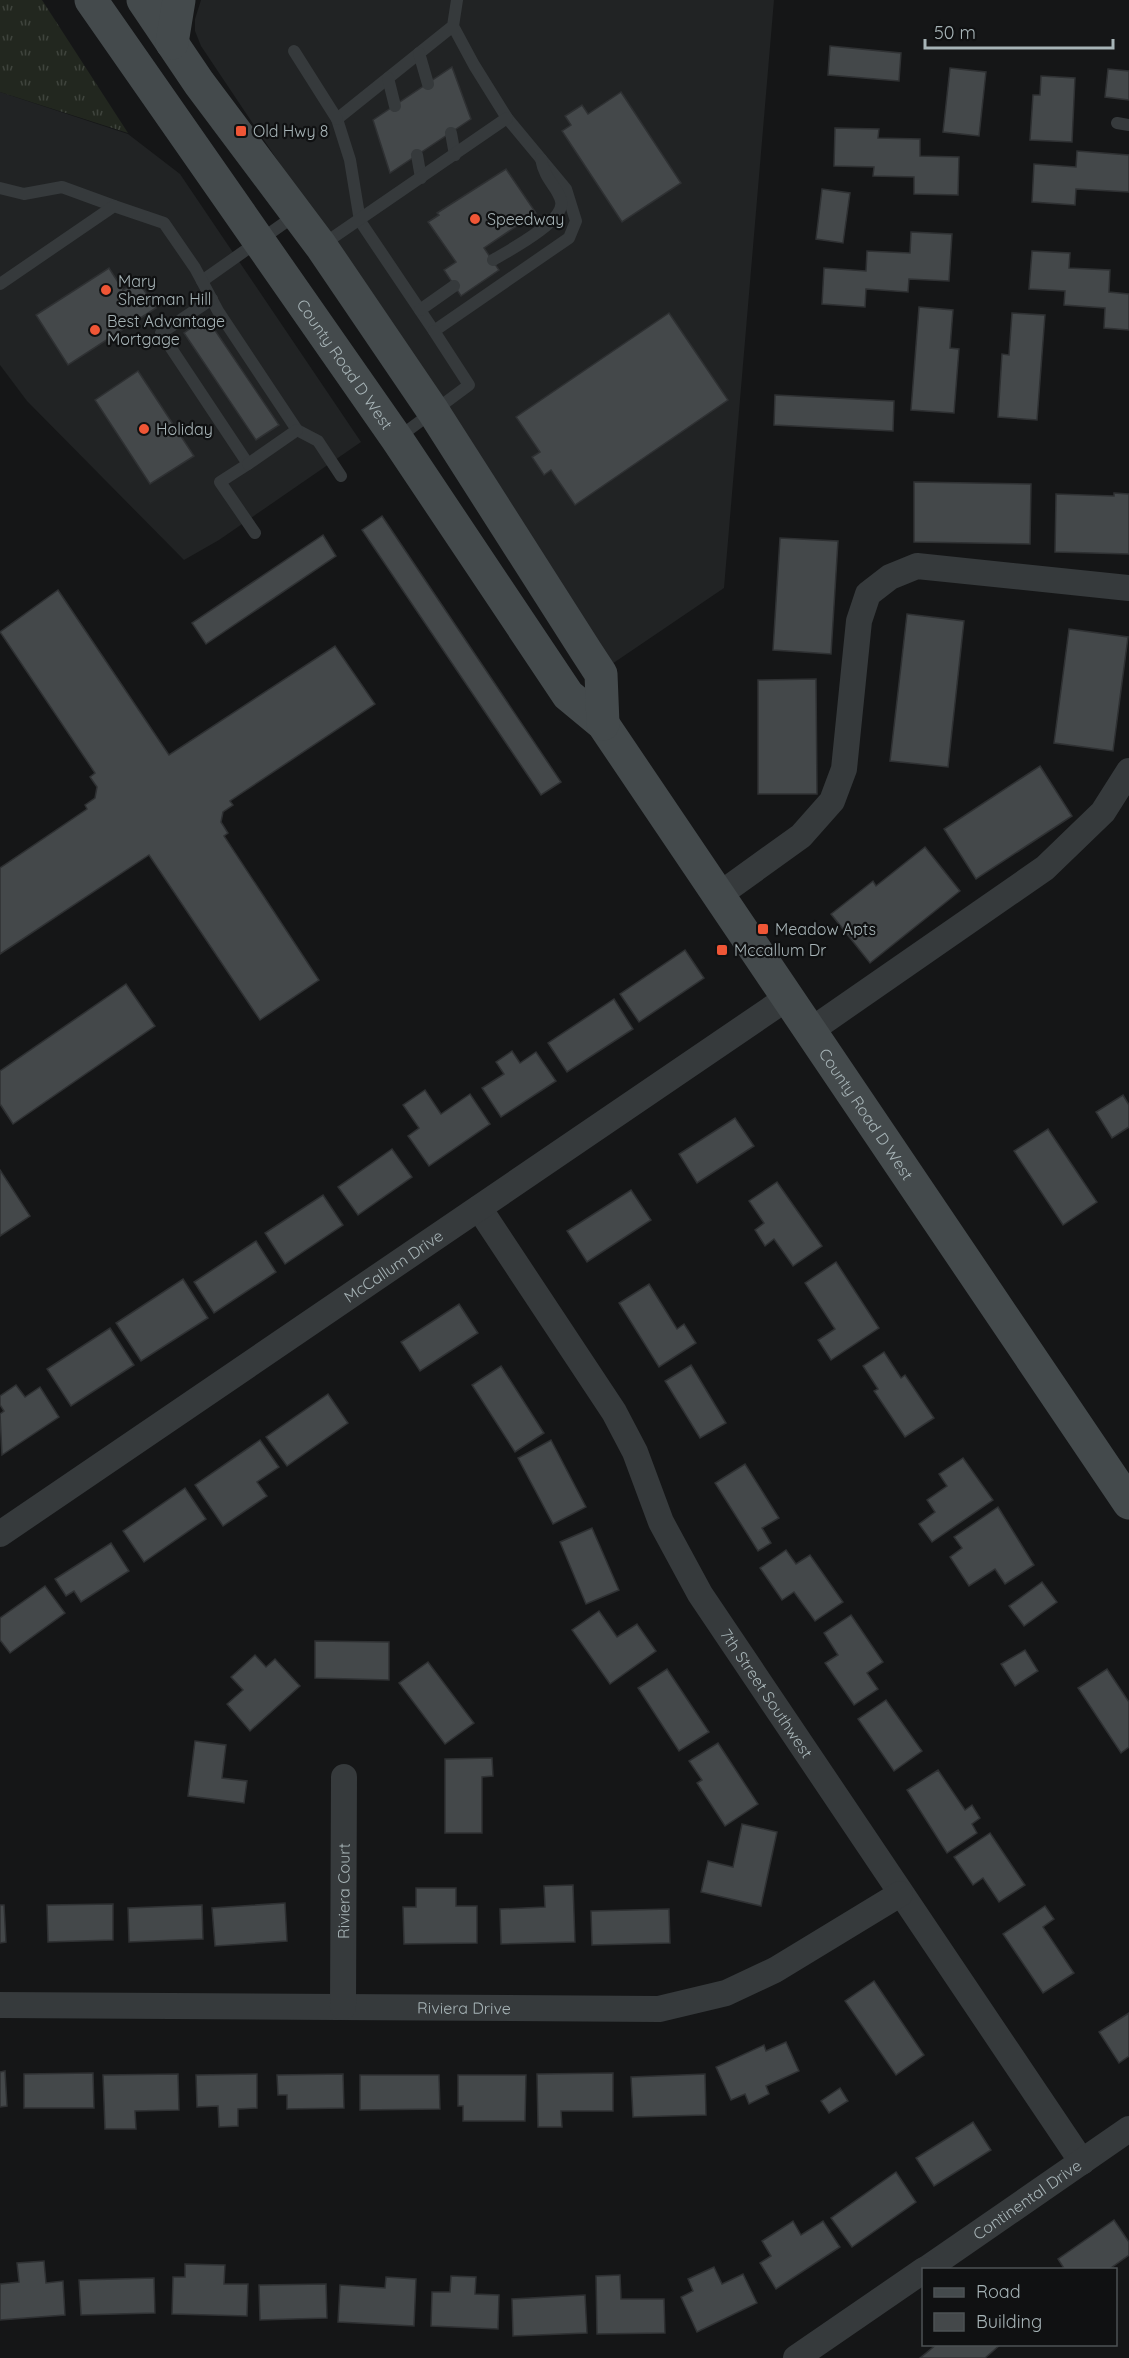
<svg xmlns="http://www.w3.org/2000/svg" width="1129" height="2358" viewBox="0 0 1129 2358" font-family="Quicksand,sans-serif">
	<defs>
		<pattern id="grass-tufts" width="24" height="20" patternUnits="userSpaceOnUse" patternTransform="scale(1.5)"><rect width="24" height="20" fill="#22271f"/><path d="M3 7l-1-3M5 7V3M7 7l1-3M15 17l-1-3M17 17v-4M19 17l1-3" fill="none" stroke="#3f443d"/></pattern>
	</defs>
	<rect width="100%" height="100%" fill="#151617"/>
	<g fill="#212324">
		<polygon points="201,0 774,0 724,588 609,666 452,421 201,46 195,31 195,19"/>
		<polygon points="0,92 128,134 180,174 361,442 219,540 184,560 27,401 0,365"/>
	</g>
	<polygon fill="url(#grass-tufts)" points="0,0 42,0 128,133 0,92"/>
	<g fill="#44484a" stroke="#2f3133" stroke-width="1.5">
		<polygon points="830,46 901,53 899,81 828,75"/>
		<polygon points="452,67 471,119 390,173 373,120"/>
		<polygon points="950,68 986,72 979,136 943,132"/>
		<polygon points="1108,69 1129,71 1129,100 1105,97"/>
		<polygon points="1041,76 1075,78 1072,142 1030,140 1033,95 1040,95"/>
		<polygon points="621,92 681,183 622,222 562,131 571,125 565,116 582,105 588,114"/>
		<polygon points="835,128 879,129 878,138 920,139 920,156 959,157 958,195 914,194 914,177 873,176 874,167 834,166"/>
		<polygon points="1077,151 1129,155 1129,192 1076,189 1075,205 1032,202 1034,164 1076,167"/>
		<polygon points="506,169 536,213 484,248 499,270 461,296 444,270 456,262 428,222 439,215 437,213"/>
		<polygon points="822,189 850,193 843,243 816,239"/>
		<polygon points="911,232 952,234 949,281 909,279 908,292 866,289 865,307 822,304 824,268 866,271 867,251 910,253"/>
		<polygon points="1032,251 1070,253 1069,268 1110,270 1109,292 1129,294 1129,330 1104,328 1105,308 1064,305 1065,291 1029,289"/>
		<polygon points="109,268 123,290 138,281 156,308 68,365 36,315"/>
		<polygon points="919,307 953,310 950,348 959,349 954,413 911,410"/>
		<polygon points="669,313 728,400 575,505 551,470 544,475 532,457 540,452 516,417"/>
		<polygon points="1012,313 1045,315 1037,420 998,417 1002,354 1009,355"/>
		<polygon points="206,317 279,425 256,440 184,333"/>
		<polygon points="138,371 194,456 150,484 95,400"/>
		<polygon points="775,395 894,401 893,431 774,425"/>
		<polygon points="914,482 1031,484 1030,544 914,542"/>
		<polygon points="1114,493 1129,494 1129,554 1055,552 1056,494 1114,496"/>
		<polygon points="382,516 561,782 541,795 362,530"/>
		<polygon points="323,535 336,556 206,644 192,623"/>
		<polygon points="780,538 838,541 831,654 773,650"/>
		<polygon points="58,590 169,755 335,646 375,704 230,801 233,805 223,812 221,822 228,833 224,836 319,980 260,1020 149,855 0,954 0,868 87,809 85,805 95,798 97,787 90,777 95,773 0,632"/>
		<polygon points="907,614 964,621 948,767 890,761"/>
		<polygon points="1069,629 1128,637 1113,751 1054,743"/>
		<polygon points="816,679 817,794 758,794 758,680"/>
		<polygon points="1040,766 1072,816 976,879 944,829"/>
		<polygon points="925,847 960,891 870,963 831,914 873,881 876,886"/>
		<polygon points="685,950 704,978 639,1022 620,994"/>
		<polygon points="126,984 155,1026 13,1124 0,1104 0,1071"/>
		<polygon points="614,999 633,1029 567,1072 548,1043"/>
		<polygon points="512,1051 520,1063 536,1052 556,1081 501,1117 482,1088 504,1074 496,1062"/>
		<polygon points="425,1090 441,1114 470,1094 490,1124 429,1166 408,1136 419,1128 403,1105"/>
		<polygon points="1123,1095 1129,1105 1129,1127 1112,1138 1096,1112"/>
		<polygon points="735,1118 754,1146 697,1183 679,1154"/>
		<polygon points="1048,1129 1097,1202 1063,1225 1014,1151"/>
		<polygon points="392,1149 412,1177 358,1215 338,1187"/>
		<polygon points="0,1170 30,1216 0,1236"/>
		<polygon points="777,1182 822,1246 793,1266 774,1239 765,1246 755,1230 764,1223 749,1201"/>
		<polygon points="631,1190 651,1220 587,1262 567,1231"/>
		<polygon points="323,1195 343,1225 285,1264 265,1233"/>
		<polygon points="256,1241 276,1272 214,1313 194,1282"/>
		<polygon points="836,1262 879,1328 831,1360 818,1340 835,1329 805,1283"/>
		<polygon points="183,1279 208,1318 141,1361 116,1323"/>
		<polygon points="649,1284 677,1329 684,1324 696,1343 659,1367 619,1303"/>
		<polygon points="459,1304 478,1333 420,1371 401,1342"/>
		<polygon points="110,1328 134,1365 71,1406 47,1369"/>
		<polygon points="884,1352 901,1378 905,1375 934,1418 905,1437 874,1391 878,1389 863,1366"/>
		<polygon points="691,1365 726,1423 700,1438 665,1381"/>
		<polygon points="501,1366 544,1433 515,1452 472,1385"/>
		<polygon points="16,1385 25,1397 40,1387 59,1417 2,1455 0,1414 4,1411 0,1405 0,1396"/>
		<polygon points="328,1394 348,1423 287,1466 266,1437"/>
		<polygon points="260,1440 279,1467 257,1482 267,1496 223,1526 195,1485"/>
		<polygon points="551,1440 586,1507 553,1524 518,1458"/>
		<polygon points="963,1458 993,1500 932,1542 919,1524 935,1512 927,1500 947,1486 939,1474"/>
		<polygon points="745,1464 779,1518 762,1528 771,1543 758,1551 715,1483"/>
		<polygon points="185,1488 206,1519 144,1562 123,1531"/>
		<polygon points="998,1507 1034,1565 1005,1584 995,1569 969,1586 950,1557 962,1548 954,1537"/>
		<polygon points="592,1528 619,1590 586,1604 560,1542"/>
		<polygon points="111,1543 129,1571 81,1602 74,1591 66,1596 55,1579"/>
		<polygon points="786,1550 796,1564 810,1555 843,1602 815,1621 794,1592 782,1600 760,1568"/>
		<polygon points="1042,1582 1057,1602 1024,1626 1009,1606"/>
		<polygon points="45,1586 65,1613 10,1653 0,1640 0,1618"/>
		<polygon points="599,1611 617,1637 637,1624 656,1651 610,1684 572,1630"/>
		<polygon points="851,1615 883,1662 867,1673 878,1689 854,1705 825,1663 838,1655 824,1633"/>
		<polygon points="315,1641 389,1642 389,1680 315,1678"/>
		<polygon points="1025,1650 1038,1671 1015,1686 1001,1664"/>
		<polygon points="255,1655 266,1667 275,1659 300,1686 250,1731 227,1704 243,1690 231,1677"/>
		<polygon points="428,1662 474,1723 445,1744 399,1683"/>
		<polygon points="667,1669 709,1732 679,1751 638,1688"/>
		<polygon points="1107,1669 1129,1702 1129,1747 1121,1753 1078,1688"/>
		<polygon points="886,1700 922,1751 894,1771 858,1719"/>
		<polygon points="195,1741 226,1745 222,1778 247,1781 244,1803 188,1796"/>
		<polygon points="718,1743 758,1804 725,1826 697,1783 702,1780 689,1761"/>
		<polygon points="492,1758 493,1776 482,1777 482,1833 445,1833 445,1759"/>
		<polygon points="938,1770 965,1810 972,1805 980,1818 972,1824 977,1833 947,1853 907,1790"/>
		<polygon points="742,1824 777,1832 761,1906 701,1892 708,1861 733,1867"/>
		<polygon points="990,1833 1025,1885 999,1902 983,1878 973,1885 954,1857"/>
		<polygon points="573,1885 575,1942 501,1944 500,1909 545,1907 544,1886"/>
		<polygon points="416,1888 456,1888 456,1906 477,1906 477,1943 404,1944 403,1907 416,1907"/>
		<polygon points="285,1903 287,1941 215,1946 212,1908"/>
		<polygon points="113,1904 113,1940 48,1942 47,1905"/>
		<polygon points="0,1905 4,1905 6,1942 0,1943"/>
		<polygon points="202,1905 203,1939 129,1942 128,1908"/>
		<polygon points="1045,1906 1054,1919 1043,1927 1074,1973 1043,1993 1003,1934"/>
		<polygon points="669,1909 670,1943 592,1945 591,1911"/>
		<polygon points="874,1981 924,2055 896,2075 845,2001"/>
		<polygon points="1129,2013 1129,2056 1119,2063 1099,2032"/>
		<polygon points="786,2042 799,2071 766,2086 769,2094 749,2104 745,2094 731,2100 716,2067 764,2045 766,2051"/>
		<polygon points="5,2071 7,2106 0,2107 0,2072"/>
		<polygon points="93,2073 94,2108 24,2108 24,2074"/>
		<polygon points="613,2073 613,2111 561,2111 562,2127 538,2127 537,2074"/>
		<polygon points="178,2074 179,2110 135,2111 136,2129 105,2129 103,2075"/>
		<polygon points="257,2074 257,2108 238,2109 238,2126 219,2127 218,2106 197,2107 196,2075"/>
		<polygon points="343,2074 344,2108 287,2109 287,2095 278,2095 277,2075"/>
		<polygon points="705,2074 706,2115 633,2117 631,2077"/>
		<polygon points="360,2075 439,2075 440,2109 360,2110"/>
		<polygon points="458,2075 526,2075 525,2121 463,2121 463,2106 458,2106"/>
		<polygon points="840,2088 848,2101 829,2113 821,2101"/>
		<polygon points="973,2122 991,2150 934,2186 916,2158"/>
		<polygon points="896,2172 916,2202 852,2247 831,2218"/>
		<polygon points="1114,2220 1129,2242 1129,2255 1108,2270 1065,2270 1058,2259"/>
		<polygon points="793,2221 801,2235 823,2221 840,2247 776,2289 760,2263 771,2256 762,2241"/>
		<polygon points="44,2261 46,2283 63,2281 65,2315 0,2320 0,2284 19,2282 17,2263"/>
		<polygon points="185,2264 225,2265 224,2284 248,2284 247,2316 172,2314 173,2277 185,2277"/>
		<polygon points="714,2267 722,2284 743,2274 757,2303 697,2332 681,2297 693,2291 688,2279"/>
		<polygon points="620,2275 621,2299 664,2299 665,2333 597,2334 596,2276"/>
		<polygon points="451,2276 476,2277 475,2294 499,2295 498,2329 431,2326 432,2292 450,2292"/>
		<polygon points="386,2277 416,2279 414,2326 338,2322 340,2285 385,2288"/>
		<polygon points="154,2278 155,2313 81,2315 79,2280"/>
		<polygon points="326,2284 327,2318 260,2320 259,2285"/>
		<polygon points="585,2295 587,2333 513,2336 512,2299"/>
		<polygon points="937,2344 1001,2344 985,2358 920,2358"/>
	</g>
	<g fill="none" stroke-linecap="round" stroke-linejoin="round">
		<g stroke="#363a3c" stroke-width="12">
			<polyline points="453,26 337,119 350,160 360,221 434,331 569,238 576,221 566,189 507,118 474,65 453,26 457,0"/>
			<polyline points="294,51 337,119"/>
			<polyline points="419,53 428,84"/>
			<polyline points="388,78 395,106"/>
			<polyline points="1117,123 1129,125"/>
			<polyline points="451,133 455,155"/>
			<polyline points="417,155 421,178"/>
			<polyline points="0,188 24,194 62,187 114,206"/>
			<polyline points="322,245 507,118"/>
			<path d="M493,260C508,251 566,221 561,201C558,187 545,181 541,159"/>
			<polyline points="202,281 297,214"/>
			<polyline points="0,284 114,206 164,223 195,268 218,311 297,430 318,441 341,476"/>
			<polyline points="212,299 161,333 248,464 220,482 255,533"/>
			<polyline points="420,310 454,286"/>
			<polyline points="399,437 469,385 434,331"/>
			<polyline points="248,464 297,430"/>
		</g>
		<g stroke="#363a3c" stroke-width="26">
			<polyline points="719,895 801,836 832,801 844,769 859,621 868,594 890,577 917,566 1129,588"/>
			<polyline points="810,1031 1045,868 1103,812 1129,771"/>
			<path id="s1" d="M479,1208L614,1412L635,1452L661,1522L700,1594L1082,2162"/>
			<path id="s2" d="M0,1534L787,998"/>
			<path id="s3" d="M0,2005L659,2009L726,1993L775,1970L900,1894"/>
			<path id="s4" d="M343,2007L344,1777"/>
			<path id="s5" d="M925,2270L1129,2129"/>
			<polyline points="796,2358 924,2270"/>
		</g>
		<g stroke="#444a4c" stroke-width="33">
			<path id="s6" d="M91,0L397,439L568,695L603,724L1129,1503"/>
			<polyline points="143,0 199,83 321,246 433,411 586,651 601,674 603,724"/>
			<polyline points="172,43 179,0"/>
		</g>
	</g>
	<g fill="#ef5636" stroke="#101112" stroke-width="2">
		<rect x="235" y="125" width="12" height="12" rx="3"/>
		<circle cx="475" cy="219" r="6"/>
		<circle cx="106" cy="290" r="6"/>
		<circle cx="95" cy="330" r="6"/>
		<circle cx="144" cy="429" r="6"/>
		<rect x="757" y="923" width="12" height="12" rx="3"/>
		<rect x="716" y="944" width="12" height="12" rx="3"/>
	</g>
	<g text-anchor="middle" dominant-baseline="central" stroke-width="4.5" stroke-linejoin="round" paint-order="stroke">
		<g font-size="16" fill="#a7b4b7" stroke="#101112" text-anchor="start">
			<text x="253" y="131">Old Hwy 8</text>
			<text x="487" y="219">Speedway</text>
			<text x="118" y="281">Mary<tspan x="118" dy="18">Sherman Hill</tspan></text>
			<text x="107" y="321">Best Advantage<tspan x="107" dy="18">Mortgage</tspan></text>
			<text x="156" y="429">Holiday</text>
			<text x="775" y="929">Meadow Apts</text>
			<text x="734" y="950">Mccallum Dr</text>
		</g>
		<g font-size="16" fill="#a7b4b7" stroke="#101112">
			<text stroke="none"><textPath href="#s6" startOffset="444">County Road D West</textPath></text>
			<text stroke="none"><textPath href="#s6" startOffset="1359">County Road D West</textPath></text>
			<text stroke="none"><textPath href="#s2" startOffset="476">McCallum Drive</textPath></text>
			<text stroke="none"><textPath href="#s1" startOffset="566">7th Street Southwest</textPath></text>
			<text stroke="none"><textPath href="#s4" startOffset="116">Riviera Court</textPath></text>
			<text stroke="none"><textPath href="#s3" startOffset="464">Riviera Drive</textPath></text>
			<text stroke="none"><textPath href="#s5" startOffset="124">Continental Drive</textPath></text>
		</g>
	</g>
	<rect x="922" y="2268" width="195" height="78" fill="#101112" stroke="#4c5254" stroke-width="1.5"/>
	<rect x="934" y="2288" width="30" height="9" fill="#444a4c" stroke="#4c5254" stroke-width="1.5"/>
	<text x="976" y="2298" font-size="18" fill="#a7b4b7">Road</text>
	<rect x="934" y="2313" width="30" height="18" fill="#44484a" stroke="#4c5254" stroke-width="1.5"/>
	<text x="976" y="2328" font-size="18" fill="#a7b4b7">Building</text>
	<path d="M925 39v9h188v-9" fill="none" stroke="#a7b4b7" stroke-width="3"/>
	<text x="934" y="39" font-size="18" fill="#a7b4b7" stroke="#101112" stroke-width="4.5" paint-order="stroke">50 m</text>
</svg>
